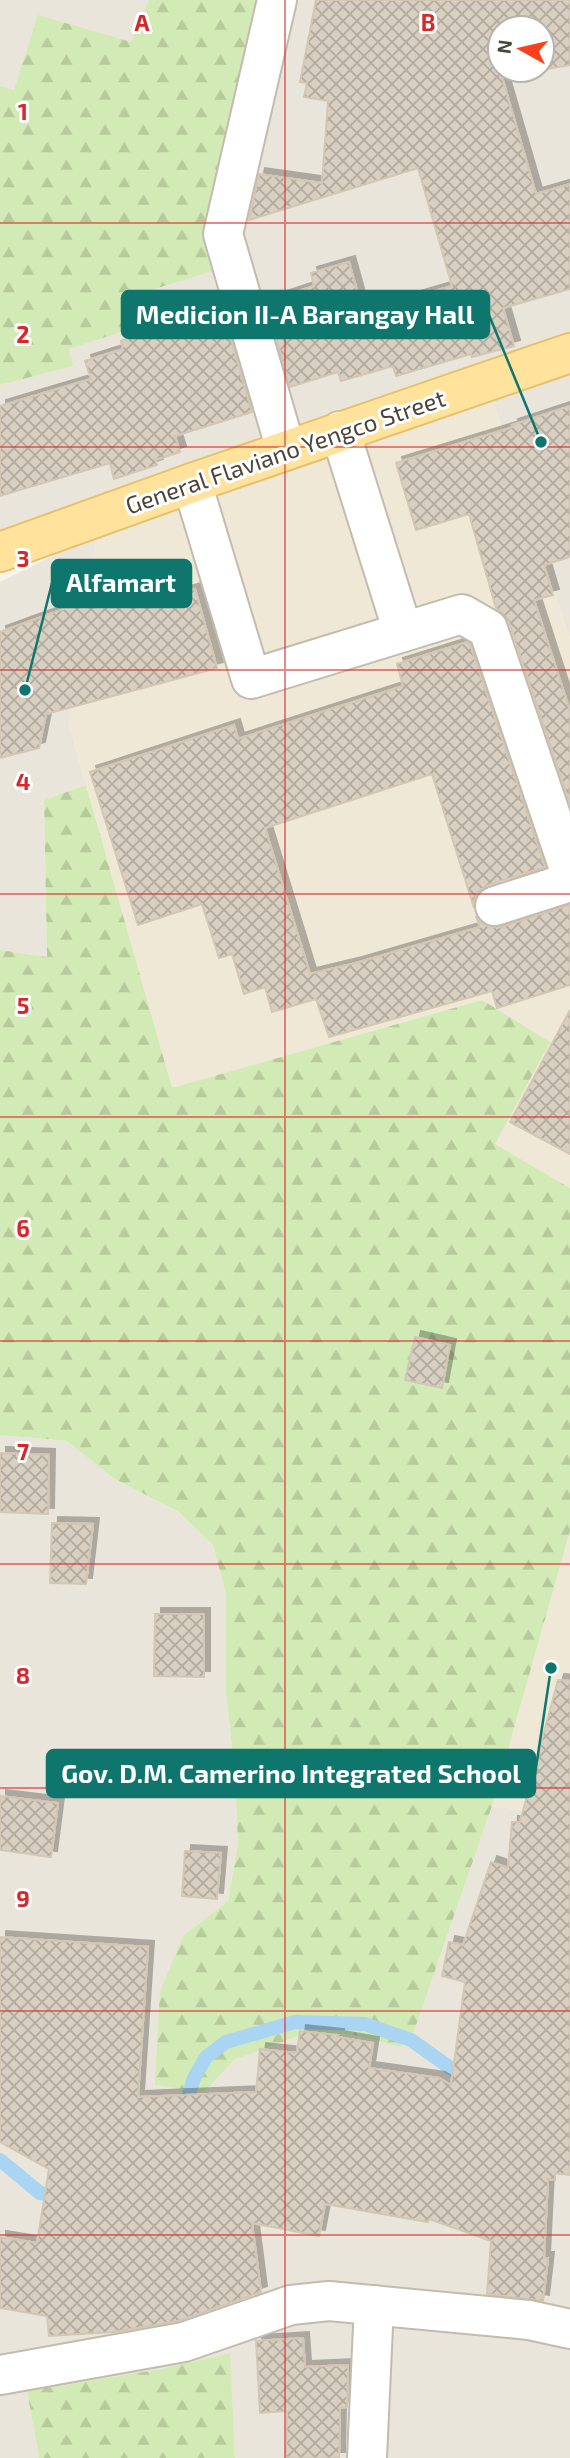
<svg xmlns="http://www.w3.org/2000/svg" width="570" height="2458" viewBox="0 0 570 2458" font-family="'Exo 2',sans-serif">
	<defs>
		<pattern id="forest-firs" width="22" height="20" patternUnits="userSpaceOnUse" patternTransform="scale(1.75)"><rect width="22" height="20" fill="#d2eab5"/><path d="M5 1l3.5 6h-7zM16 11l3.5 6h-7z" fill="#b6ca9c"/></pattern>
		<pattern id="building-cross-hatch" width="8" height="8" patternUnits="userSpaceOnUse" patternTransform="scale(1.75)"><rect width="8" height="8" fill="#d8cfc1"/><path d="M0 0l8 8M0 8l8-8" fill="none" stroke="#b1aa9e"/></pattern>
		<filter id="shadow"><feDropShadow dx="6" dy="-6" stdDeviation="0" flood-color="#0004"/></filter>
	</defs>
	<rect width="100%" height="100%" fill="#f6f3ec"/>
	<g fill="#eae5da" fill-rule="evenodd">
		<polygon points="0,0 149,0 131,42 13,90 0,86"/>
		<path d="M265,0H570V337L0,540V385L72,366L68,349L131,329L121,299ZM500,28H542V70H500Z"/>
		<polygon points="570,368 570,639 491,394"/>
		<polygon points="97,534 69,724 86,785 44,800 47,957 0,950 0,582"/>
		<polygon points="0,1435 67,1441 113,1478 179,1512 213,1545 226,1594 226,1693 235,1774 238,1843 228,1901 184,1935 159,2047 156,2085 204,2091 234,2060 304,2034 354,2035 401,2047 411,2040 492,1806 570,1816 570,2458 235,2458 229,2353 161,2369 27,2391 39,2458 0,2458"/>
	</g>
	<g fill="#efe8d6">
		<polygon points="491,394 570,639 570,1188 494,1144 549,1042 482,1000 172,1089 69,724 97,534"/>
		<polygon points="570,1531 570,1816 492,1806"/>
	</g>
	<g fill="url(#forest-firs)">
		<polygon points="149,0 265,0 219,269 122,299 131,329 69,349 73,366 0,385 0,86 14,90 38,15 131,42"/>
		<polygon points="86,785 172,1088 482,1000 550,1042 495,1144 570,1188 570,1531 492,1806 411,2040 401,2047 354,2035 304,2034 234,2060 204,2092 155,2085 160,1991 184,1935 228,1901 238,1843 235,1774 226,1693 226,1594 213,1545 179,1512 113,1478 67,1441 0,1435 0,950 47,957 44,800"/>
		<polygon points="230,2353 235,2458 39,2458 27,2391 161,2369"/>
	</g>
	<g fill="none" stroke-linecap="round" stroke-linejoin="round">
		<g stroke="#a9d4f2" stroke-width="14">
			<polyline points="184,2111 194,2078 206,2057 226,2042 295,2022 365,2024 411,2040 449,2067 469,2078"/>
			<polyline points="0,2160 40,2193 63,2197"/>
		</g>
	</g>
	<g fill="url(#building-cross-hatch)" stroke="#d3c7b4" stroke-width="2" fill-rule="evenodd" filter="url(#shadow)">
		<path d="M316,0H570V65L502,77L536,194L570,184V289L503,308L514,346L472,357L471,354L396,376L393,366L341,381L338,372L290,387L266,302L314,286L311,273L349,262L363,312L452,286L418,168L249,220L259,174L322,183L328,101L304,97L307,83L300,82ZM500,28H542V70H500Z"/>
		<polygon points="193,306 197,317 222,309 252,412 175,436 180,452 155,460 157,465 114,479 110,463 0,496 0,406 91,379 85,361 123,349 121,341 142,334 138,321"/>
		<polygon points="570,406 570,557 544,565 553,595 534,600 570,711 570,804 509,622 496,608 469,514 416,530 396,463 513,427 512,425"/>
		<polygon points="156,581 161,599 195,589 217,668 46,714 39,748 0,758 0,632 72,606"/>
		<polygon points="467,642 470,644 545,867 488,885 478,892 474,901 474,908 432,774 265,828 310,974 356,963 480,927 476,916 481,923 490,927 501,927 570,905 570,985 497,1008 492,991 329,1037 316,999 272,1012 265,987 244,994 232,954 219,958 202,904 138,925 90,772 234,725 238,739 403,686 397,664"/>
		<polygon points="570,1010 570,1154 510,1122"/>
		<polygon points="415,1337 450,1345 442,1388 405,1380"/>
		<polygon points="0,1453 49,1455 48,1514 0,1512"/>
		<polygon points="52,1523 93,1524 86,1584 50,1583"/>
		<polygon points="155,1614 204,1614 204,1677 154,1676"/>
		<polygon points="558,1680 570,1681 570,2175 555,2173 555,2180 548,2179 544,2258 548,2258 543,2301 487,2294 491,2241 429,2219 428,2222 325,2204 319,2236 252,2223 261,2292 178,2321 114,2332 49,2336 47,2316 0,2308 0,2237 37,2243 49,2169 0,2142 0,1937 148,1947 138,2097 256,2092 260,2049 297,2053 300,2031 338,2035 337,2037 373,2043 369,2068 439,2078 451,2085 465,1982 442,1976 449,1942 463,1945 491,1862 508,1868 512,1822 520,1822"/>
		<polygon points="0,1796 58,1803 51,1857 0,1850"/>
		<polygon points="185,1851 221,1853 217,1899 182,1896"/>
		<polygon points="303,2338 305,2367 348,2365 347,2407 340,2408 339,2458 286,2458 287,2411 260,2413 256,2341"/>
	</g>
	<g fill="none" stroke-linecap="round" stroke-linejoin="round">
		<defs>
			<g id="minor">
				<polyline points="277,0 223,234 286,450"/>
				<polyline points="340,431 403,632"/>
				<polyline points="192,483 251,679 462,614 488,629 570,872"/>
				<polyline points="495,906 570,882"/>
				<polyline points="0,2375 184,2342 291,2305 329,2301 529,2320 570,2329"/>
				<polyline points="367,2458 374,2305"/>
			</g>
			<polyline id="major" points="0,552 192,483 570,353"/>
		</defs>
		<use href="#minor" stroke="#c2bbae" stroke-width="42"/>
		<use href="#major" stroke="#e6c16a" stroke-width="42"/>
		<use href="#minor" stroke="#fff" stroke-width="38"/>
		<use href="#major" stroke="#ffe39c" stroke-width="38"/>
	</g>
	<path fill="none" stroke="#d62828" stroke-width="2" stroke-opacity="0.55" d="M285,0V2458M0,223H570M0,447H570M0,670H570M0,894H570M0,1117H570M0,1341H570M0,1564H570M0,1788H570M0,2011H570M0,2235H570"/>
	<g text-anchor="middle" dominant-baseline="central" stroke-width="6" stroke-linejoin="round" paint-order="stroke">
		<g font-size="24" fill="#4b4439" stroke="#fff">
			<text transform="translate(285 451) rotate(-19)">General Flaviano Yengco Street</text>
		</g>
	</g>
	<g font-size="23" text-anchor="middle" font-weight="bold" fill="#d62828" stroke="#fff" stroke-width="6" stroke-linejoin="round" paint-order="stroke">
		<text x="142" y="31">A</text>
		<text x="428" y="31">B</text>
		<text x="23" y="120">1</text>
		<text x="23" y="343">2</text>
		<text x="23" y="567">3</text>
		<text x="23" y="790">4</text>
		<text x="23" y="1014">5</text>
		<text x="23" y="1237">6</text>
		<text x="23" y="1460">7</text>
		<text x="23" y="1684">8</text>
		<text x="23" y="1907">9</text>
	</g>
	<path fill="none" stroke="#0f766e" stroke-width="2.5" d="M541 442L489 315M25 690L52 583M551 1668L535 1774"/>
	<g fill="#0f766e" stroke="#fff" stroke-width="2.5">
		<circle cx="541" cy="442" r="7"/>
		<circle cx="25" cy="690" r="7"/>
		<circle cx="551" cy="1668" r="7"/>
	</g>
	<g fill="#0f766e" stroke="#0f766e" stroke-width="2.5">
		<rect x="122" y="291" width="367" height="47" rx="7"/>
		<rect x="52" y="560" width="139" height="47" rx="7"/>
		<rect x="47" y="1750" width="488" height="47" rx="7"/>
	</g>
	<g font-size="26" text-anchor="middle" font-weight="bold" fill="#fff">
		<text x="305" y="324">Medicion II-A Barangay Hall</text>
		<text x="121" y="592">Alfamart</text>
		<text x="291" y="1783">Gov. D.M. Camerino Integrated School</text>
	</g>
	<g transform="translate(521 49) rotate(278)"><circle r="33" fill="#ffffff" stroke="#b7b4b0" stroke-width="2"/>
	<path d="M0-5L12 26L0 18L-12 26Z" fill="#fc3f1d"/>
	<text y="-10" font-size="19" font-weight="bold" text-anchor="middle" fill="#4b4439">N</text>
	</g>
</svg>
